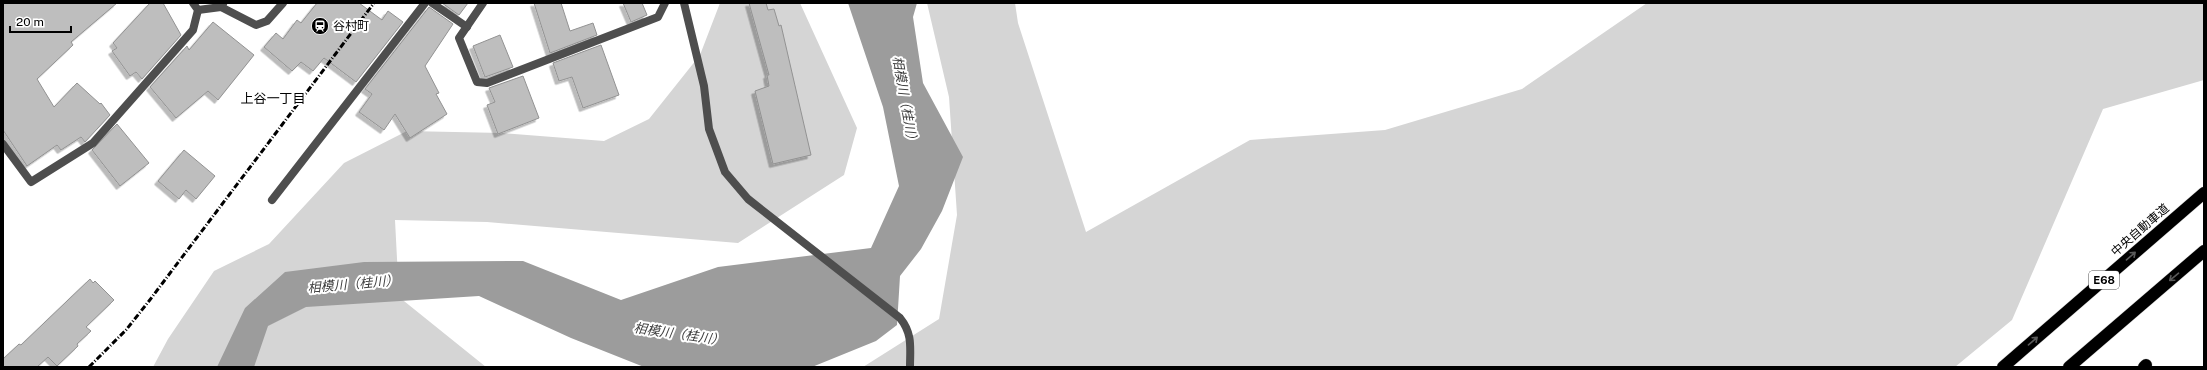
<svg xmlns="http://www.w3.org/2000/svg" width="2207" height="370" viewBox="0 0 2207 370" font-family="'Public Sans','Noto Sans JP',sans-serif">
	<defs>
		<filter id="shadow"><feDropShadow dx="-3.5" dy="3.5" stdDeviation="0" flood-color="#0004"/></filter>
	</defs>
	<rect width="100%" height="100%" fill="#fff"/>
	<g fill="#d5d5d5">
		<polygon points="720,3 800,3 857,128 844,175 738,243 487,222 395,220 399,297 486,367 153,367 168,339 214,271 269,244 344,163 407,131 502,133 604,141 649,119 700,55"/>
		<polygon points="927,3 1015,3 1018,23 1086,232 1250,140 1385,130 1522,89 1647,3 2204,3 2204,80 2103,109 2012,320 1955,367 863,367 939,319 957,215 949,97"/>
	</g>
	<polygon fill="#9c9c9c" points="848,3 917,3 913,17 923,83 963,157 942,211 921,249 900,276 897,325 876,341 812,367 644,367 571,338 479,296 306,307 268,326 254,367 217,367 245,308 285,272 364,262 523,261 621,300 718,267 871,248 899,186 883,107"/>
	<g fill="#bebebe" stroke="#929292" filter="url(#shadow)">
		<polygon points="3,3 117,3 71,42 73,45 37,79 54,107 77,83 100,104 101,103 110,115 85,142 81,137 61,150 57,145 27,166 3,130"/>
		<polygon points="150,3 163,3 181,35 142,79 136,72 130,76 112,51 117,48 113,43"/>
		<polygon points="317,3 359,3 382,20 388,11 403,22 356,82 324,58 313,71 301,62 292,71 264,47 276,33 283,39 297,20 301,23"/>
		<polygon points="442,3 468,3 459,15"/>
		<polygon points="534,3 561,3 570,31 593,23 597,35 550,53"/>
		<polygon points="623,3 642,3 647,15 631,22"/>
		<polygon points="749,3 766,3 768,10 774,9 779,26 781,25 811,155 773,164 755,91 769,86 767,75 769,75"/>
		<polygon points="429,7 453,24 425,66 439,93 436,94 447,114 410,138 395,114 384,130 359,112 372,94 365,89"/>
		<polygon points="213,22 254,55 218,100 208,91 176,118 150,87 187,46 189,50"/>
		<polygon points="500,35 513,67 485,77 473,46"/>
		<polygon points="601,45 619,95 583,108 572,77 559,81 553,63"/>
		<polygon points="523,76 539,118 498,134 487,105 495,102 489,88"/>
		<polygon points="117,124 149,163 120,186 92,150"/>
		<polygon points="184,150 215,176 196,199 186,190 179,199 158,181"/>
		<polygon points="90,279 93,283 95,281 114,300 86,327 91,331 77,344 78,346 57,366 48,357 37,367 3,367 3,359 19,344 21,345"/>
	</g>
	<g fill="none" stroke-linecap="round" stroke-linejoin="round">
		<defs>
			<g id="highway">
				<polyline points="2003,367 2204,193"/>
				<polyline points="2069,367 2204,251"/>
				<polyline points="2144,367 2146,365"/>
			</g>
		</defs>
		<use href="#highway" stroke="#dbdbdb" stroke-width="13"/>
		<g stroke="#4e4e4e" stroke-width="8">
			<polyline points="432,3 467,27"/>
			<polyline points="483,3 459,38 477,82 487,83 658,17 665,3"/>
			<polyline points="221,7 256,25 267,21 283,3"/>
			<polyline points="198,10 221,7 223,4"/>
			<polyline points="3,144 31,182 93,143 193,30 198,10 193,3"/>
			<polyline points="272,200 425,3"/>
		</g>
		<path stroke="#4e4e4e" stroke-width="8" d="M684,3L704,86L709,129L725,172L748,199L900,318C913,334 910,348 910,367"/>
		<use href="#highway" stroke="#000" stroke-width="12"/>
		<polyline stroke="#000" stroke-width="3" stroke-dasharray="6 2 1 2" stroke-linecap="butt" points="89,367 126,330 149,301 374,3"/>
	</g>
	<defs><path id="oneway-shaft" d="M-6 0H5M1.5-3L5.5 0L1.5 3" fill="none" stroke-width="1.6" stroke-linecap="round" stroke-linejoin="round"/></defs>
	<g stroke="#595959">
		<use href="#oneway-shaft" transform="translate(2131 256) rotate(-41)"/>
		<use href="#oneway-shaft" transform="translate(2174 277) rotate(140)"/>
		<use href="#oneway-shaft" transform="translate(2033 341) rotate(-41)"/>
	</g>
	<defs>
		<symbol id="station-disc" viewBox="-11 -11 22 22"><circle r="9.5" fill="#000" stroke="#fff"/><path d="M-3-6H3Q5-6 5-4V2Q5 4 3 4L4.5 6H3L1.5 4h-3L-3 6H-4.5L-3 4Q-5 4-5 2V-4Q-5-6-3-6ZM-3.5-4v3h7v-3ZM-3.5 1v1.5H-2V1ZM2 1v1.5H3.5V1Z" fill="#fff"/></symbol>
	</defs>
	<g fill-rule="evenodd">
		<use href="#station-disc" x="310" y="16" width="20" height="20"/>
	</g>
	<g text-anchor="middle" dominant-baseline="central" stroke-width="4" stroke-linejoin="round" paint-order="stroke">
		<rect fill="#fff" stroke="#4c4c4c" stroke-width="1" x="2089" y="271" width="30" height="18" rx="3"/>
		<g font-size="11" font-weight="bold" fill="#000">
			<text x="2104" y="280">E68</text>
		</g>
		<g font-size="12" fill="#000" stroke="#fff" text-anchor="start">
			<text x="333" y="26">谷村町</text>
		</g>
		<g font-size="12" fill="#000" stroke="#fff">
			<text transform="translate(2140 230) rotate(-41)">中央自動車道</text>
		</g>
		<g font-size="13" fill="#000" stroke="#fff">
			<text x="273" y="98">上谷一丁目</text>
		</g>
		<g font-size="13" font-style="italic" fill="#3d3d3d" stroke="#fff">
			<text transform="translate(905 101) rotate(80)">相模川（桂川）</text>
			<text transform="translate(353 284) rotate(-5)">相模川（桂川）</text>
			<text transform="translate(679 334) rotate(8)">相模川（桂川）</text>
		</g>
	</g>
	<rect width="2207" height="370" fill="none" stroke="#000000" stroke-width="8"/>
	<path d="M10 26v6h61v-6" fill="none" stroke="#000000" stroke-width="2"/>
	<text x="16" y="26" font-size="12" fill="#000000" stroke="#ffffff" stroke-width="3" paint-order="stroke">20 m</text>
</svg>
